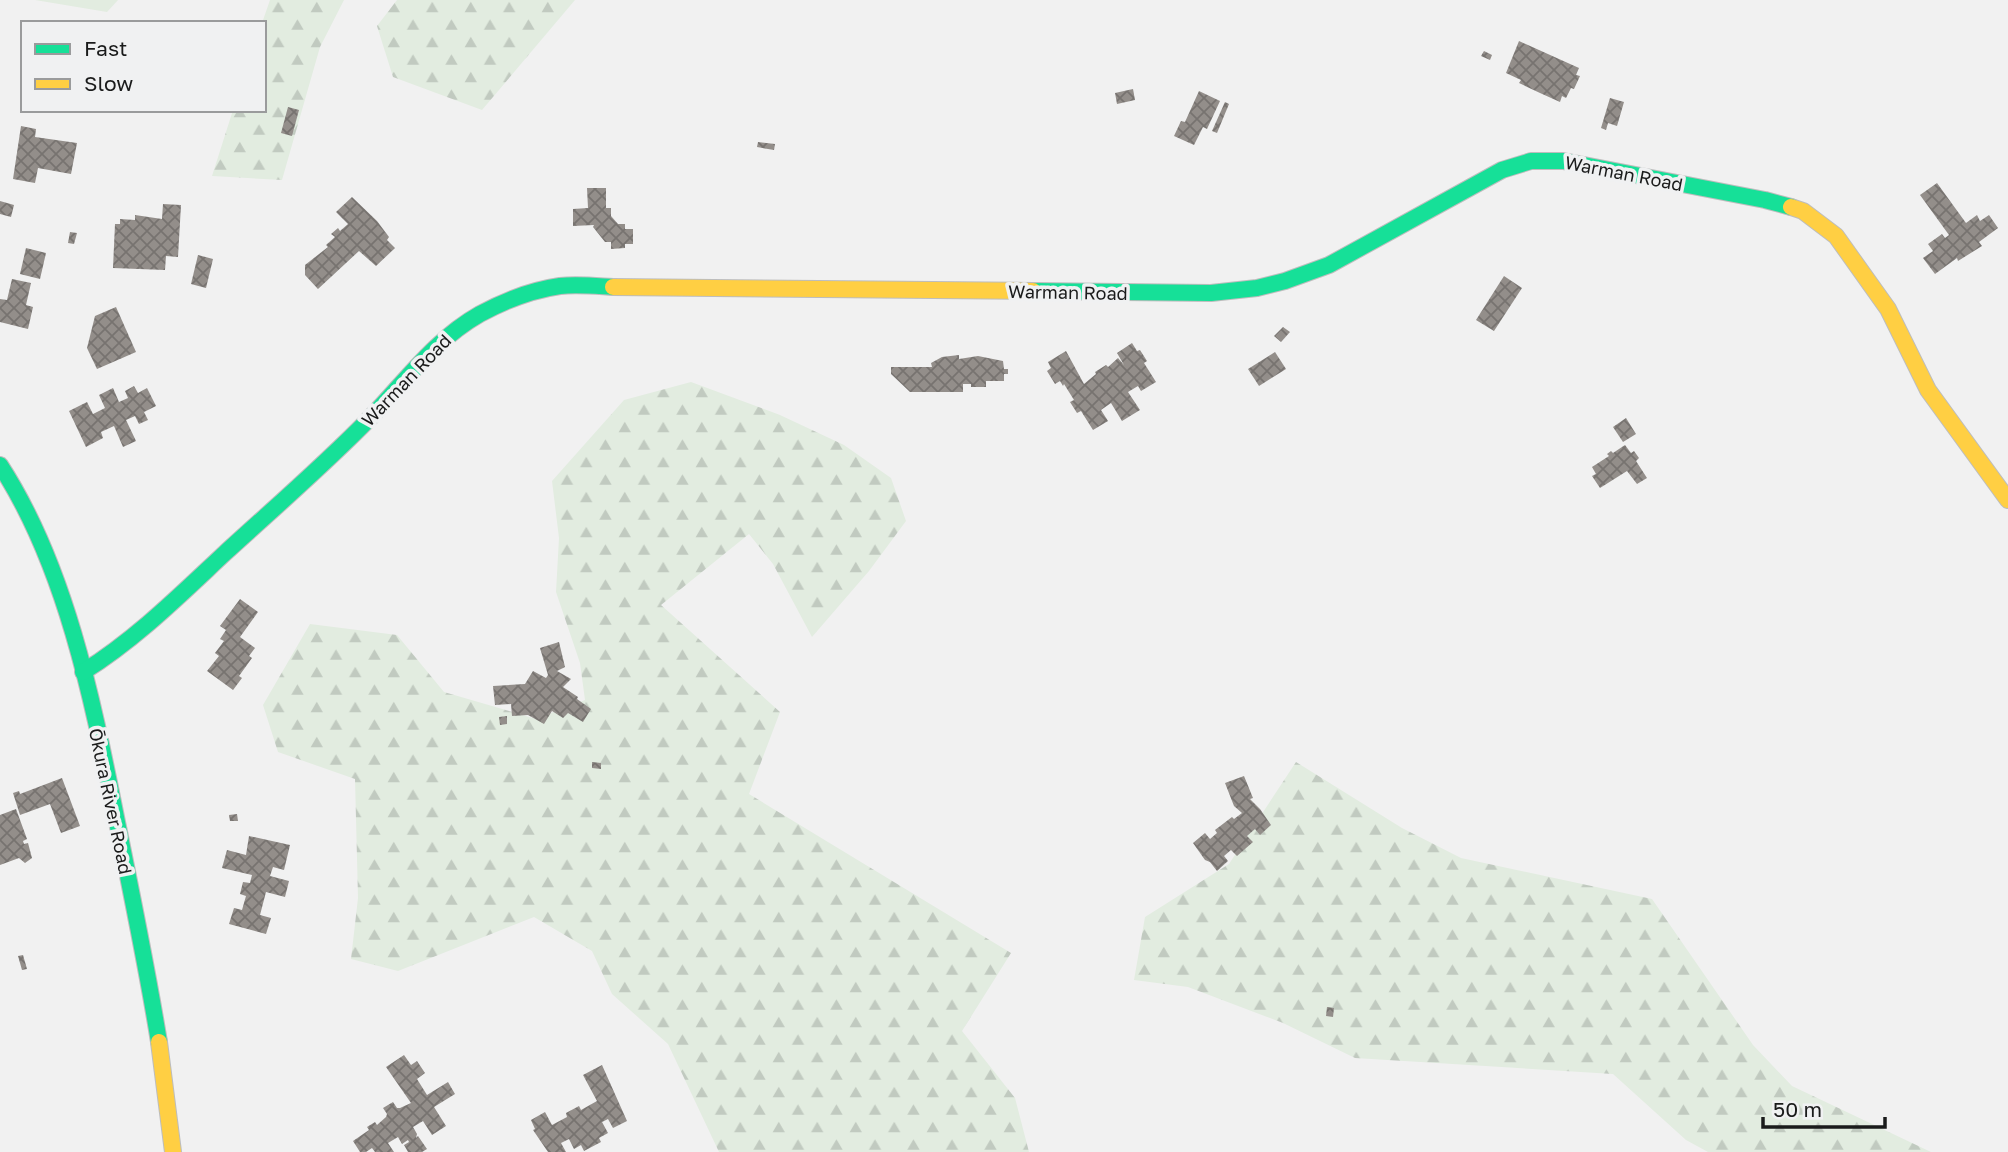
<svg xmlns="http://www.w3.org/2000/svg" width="2008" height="1152" viewBox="0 0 2008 1152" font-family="'Golos Text',sans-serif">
	<defs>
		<pattern id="forest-firs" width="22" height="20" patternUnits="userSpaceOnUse" patternTransform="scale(1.75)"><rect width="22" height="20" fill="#e2ece0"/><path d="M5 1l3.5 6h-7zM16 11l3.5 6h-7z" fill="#c1cac0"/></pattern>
		<pattern id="building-cross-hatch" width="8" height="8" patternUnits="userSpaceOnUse" patternTransform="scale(1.75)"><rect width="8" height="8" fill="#938e8a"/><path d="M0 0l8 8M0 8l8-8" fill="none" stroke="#777370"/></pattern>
	</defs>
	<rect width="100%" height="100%" fill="#f1f1f1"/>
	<polygon fill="#e2ece0" points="35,0 118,0 107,12"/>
	<g fill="url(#forest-firs)">
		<polygon points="270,0 344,0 320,47 282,180 212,176 233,110 264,110 264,23 262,23"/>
		<polygon points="397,0 575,0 482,110 393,77 377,26"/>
		<polygon points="691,382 780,415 844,445 891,478 906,521 869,571 812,637 773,564 749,534 661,605 780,712 749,794 1011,953 962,1031 1015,1098 1029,1152 719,1152 668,1044 612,994 592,951 534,917 398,971 351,959 358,898 355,779 278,752 263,705 310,624 397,635 444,692 536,719 585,700 580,663 556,592 559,538 552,481 624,400"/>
		<polygon points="1296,762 1402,828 1461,858 1652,899 1753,1045 1792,1086 1931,1152 1708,1152 1686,1140 1613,1074 1355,1058 1283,1023 1188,987 1134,980 1145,917 1229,864"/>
	</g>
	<g fill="url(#building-cross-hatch)">
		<polygon points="1519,41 1579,68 1576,75 1580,76 1574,89 1571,88 1566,98 1562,96 1560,102 1540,93 1519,83 1521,80 1506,73"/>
		<polygon points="1484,51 1492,55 1490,60 1481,56"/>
		<polygon points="1133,89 1135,100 1117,104 1115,93"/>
		<polygon points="1199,91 1220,101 1207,129 1203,127 1194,145 1174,136 1181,121 1185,122"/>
		<polygon points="1610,98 1624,102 1617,126 1608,123 1606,130 1601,128"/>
		<polygon points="1225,102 1229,104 1217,133 1212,131"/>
		<polygon points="288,107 299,110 292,136 281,133"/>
		<polygon points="21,126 36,129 35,137 77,143 71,174 38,168 35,183 13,179"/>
		<polygon points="758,142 775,144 774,150 757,147"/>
		<polygon points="1937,183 1966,223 1977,215 1980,221 1989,215 1998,228 1979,242 1982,246 1958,261 1957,258 1935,274 1923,258 1933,251 1928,244 1942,234 1945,238 1949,235 1920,195"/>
		<polygon points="587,188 606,188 606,208 611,208 611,216 618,224 625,224 625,229 633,229 633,244 625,244 625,248 611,249 611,242 605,242 593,227 594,225 573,226 573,209 588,208"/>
		<polygon points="352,197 377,221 389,237 387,240 395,248 376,266 359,251 318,289 305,275 305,265 328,247 326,245 335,237 331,234 338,228 340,231 348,224 336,212"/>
		<polygon points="0,201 14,205 11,217 0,214"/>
		<polygon points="163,204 181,205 178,257 166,256 165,270 113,268 115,224 120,224 120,219 135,220 135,215 162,219"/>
		<polygon points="70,232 77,233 74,244 68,243"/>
		<polygon points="26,248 46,253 40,279 20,274"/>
		<polygon points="198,255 213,259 206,288 191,284"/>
		<polygon points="1504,276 1522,288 1494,331 1476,320"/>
		<polygon points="12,279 31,283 26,305 33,307 28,329 0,322 0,299 7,300"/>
		<polygon points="116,307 136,352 97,369 87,348 95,316"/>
		<polygon points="1283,327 1290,332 1281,342 1274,336"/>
		<polygon points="1132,343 1137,351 1140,350 1147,361 1144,363 1156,382 1141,391 1138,386 1128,392 1140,410 1122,421 1111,403 1101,410 1108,421 1093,430 1081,411 1077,413 1070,402 1074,400 1064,384 1063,386 1060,381 1055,384 1047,371 1051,368 1048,362 1066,351 1084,384 1096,374 1095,372 1106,365 1108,367 1118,358 1124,365 1117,353"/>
		<polygon points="1275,352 1286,369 1259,386 1248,369"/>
		<polygon points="959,355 959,359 978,356 1003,361 1004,369 1008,369 1008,374 1004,374 1004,381 986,381 986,387 971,387 971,384 963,384 963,392 910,392 891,374 891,367 932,367 931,363 942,357"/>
		<polygon points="134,386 138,393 147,388 156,406 144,412 148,420 139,424 135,416 126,420 136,441 123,447 114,426 101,432 103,438 86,447 69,411 87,402 93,414 105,408 99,395 113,388 119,402 128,398 125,391"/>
		<polygon points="1626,418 1636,434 1623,442 1613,427"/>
		<polygon points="1625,445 1631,453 1634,451 1639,458 1636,461 1647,478 1637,484 1627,471 1600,488 1592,476 1596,474 1592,467 1609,456 1607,454 1611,451 1613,453"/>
		<polygon points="240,599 258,612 240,637 255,648 249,656 252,658 239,676 242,678 233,690 207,671 219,656 215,653 224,641 220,639 226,630 220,626"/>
		<polygon points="559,642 565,667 557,671 571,679 563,687 578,697 577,699 591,709 583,722 568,713 563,718 552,711 544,724 528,715 512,716 511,704 495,705 493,686 525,684 533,671 546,678 548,675 540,648"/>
		<polygon points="507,716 507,724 500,725 499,717"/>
		<polygon points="592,762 601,763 601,769 592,768"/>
		<polygon points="1244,776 1253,798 1250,799 1260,809 1271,825 1260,835 1255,829 1247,836 1253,842 1237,856 1231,850 1224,856 1228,861 1217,871 1210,862 1205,860 1193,843 1205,833 1210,839 1217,833 1215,830 1232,817 1234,819 1242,813 1234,806 1225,783"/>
		<polygon points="62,778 80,826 61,833 50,804 20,815 13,793 19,791 20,794"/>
		<polygon points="16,809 27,839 23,841 24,844 28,843 32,858 25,863 19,858 0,865 0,815"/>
		<polygon points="237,814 238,821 230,821 229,815"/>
		<polygon points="249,836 290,845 284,870 273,867 270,876 289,881 285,897 266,892 260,915 271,918 266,934 229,924 234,908 242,910 246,896 240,894 243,882 250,883 252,875 222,868 227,850 246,855"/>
		<polygon points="23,955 27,969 22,970 18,956"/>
		<polygon points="1327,1007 1334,1008 1333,1017 1326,1016"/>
		<polygon points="404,1055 411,1065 417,1061 425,1073 417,1079 427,1095 448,1082 455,1094 434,1107 446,1126 432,1135 423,1121 413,1127 417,1134 416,1138 418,1136 427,1149 422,1152 408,1152 404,1145 409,1142 408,1140 402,1144 398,1137 388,1143 394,1152 375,1152 372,1148 366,1152 360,1152 353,1141 369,1130 367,1127 375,1122 377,1125 386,1117 387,1114 383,1108 393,1102 397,1108 400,1108 411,1103 386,1067"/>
		<polygon points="602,1065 627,1121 613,1128 608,1119 602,1122 608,1133 599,1138 601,1142 584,1151 581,1145 574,1149 569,1139 561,1143 566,1152 548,1152 533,1130 535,1129 531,1120 545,1112 552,1125 567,1117 566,1113 579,1106 581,1110 597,1101 583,1075"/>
	</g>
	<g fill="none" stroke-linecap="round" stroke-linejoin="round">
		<defs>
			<g id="fast">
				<polyline points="1033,291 1211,293 1257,288 1285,281 1329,265 1502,170 1531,161 1563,161 1765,200 1791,207"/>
				<path d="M0,465C67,568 93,703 117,822C132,895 147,968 159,1042"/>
				<path d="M83,672C136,639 180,595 225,553C273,509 323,466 369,419C405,382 434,340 480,314C504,301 532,290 560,286C577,284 596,286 613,287"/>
			</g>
			<g id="slow">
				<polyline points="1791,207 1803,211 1836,236 1888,309 1928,390 2008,500"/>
				<polyline points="613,287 1033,291"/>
				<polyline points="159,1042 173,1152"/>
			</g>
		</defs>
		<use href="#fast" stroke="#bdbdbd" stroke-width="18"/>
		<use href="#slow" stroke="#bdbdbd" stroke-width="18"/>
		<use href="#fast" stroke="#16e098" stroke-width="16"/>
		<use href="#slow" stroke="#ffcf43" stroke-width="16"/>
	</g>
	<g text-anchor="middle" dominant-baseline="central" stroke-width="7" stroke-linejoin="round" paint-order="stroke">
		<g font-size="18" fill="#1a1b1b" stroke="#f0f1f2">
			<text transform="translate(1624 173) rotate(11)">Warman Road</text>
			<text transform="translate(1068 292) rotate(1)">Warman Road</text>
			<text transform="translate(406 380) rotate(-46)">Warman Road</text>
			<text transform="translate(111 801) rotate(78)">Ōkura River Road</text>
		</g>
	</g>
	<rect x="21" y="21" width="245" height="91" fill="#f0f1f2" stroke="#9a9b9c" stroke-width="2"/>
	<rect x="35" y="44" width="35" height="10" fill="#16e098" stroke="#9a9b9c" stroke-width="2"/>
	<text x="84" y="56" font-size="21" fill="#1a1b1b">Fast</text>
	<rect x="35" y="79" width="35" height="10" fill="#ffcf43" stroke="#9a9b9c" stroke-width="2"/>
	<text x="84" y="91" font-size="21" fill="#1a1b1b">Slow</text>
	<path d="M1763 1117v10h122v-10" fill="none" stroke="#1a1b1b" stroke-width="3.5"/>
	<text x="1773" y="1117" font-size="21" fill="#1a1b1b" stroke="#f0f1f2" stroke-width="5" paint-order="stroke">50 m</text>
</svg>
